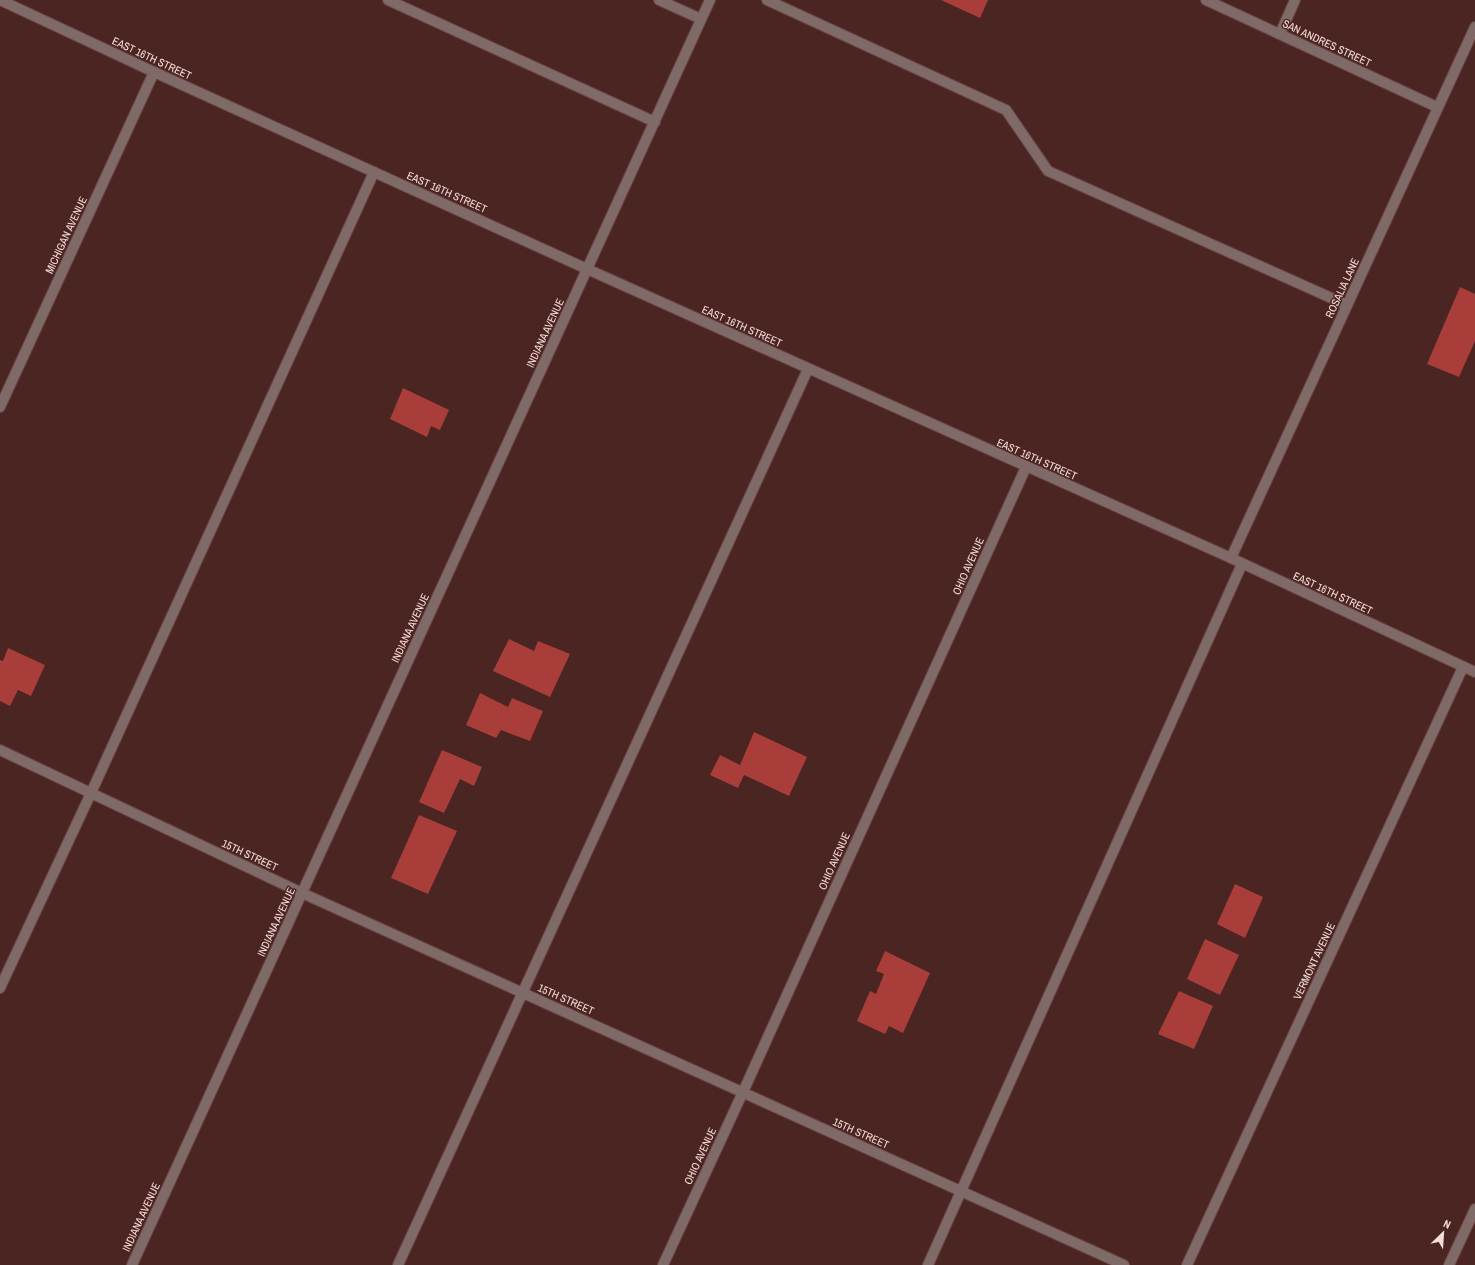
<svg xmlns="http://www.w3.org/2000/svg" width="1475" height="1265" viewBox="0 0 1475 1265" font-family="'Archivo Narrow',sans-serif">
	<rect width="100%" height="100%" fill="#4b2522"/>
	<g fill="#a83d39">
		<polygon points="941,0 988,0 980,18"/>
		<polygon points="1460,287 1475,294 1475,341 1459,377 1427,364"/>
		<polygon points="403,388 449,410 440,430 431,426 427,437 390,419"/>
		<polygon points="509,639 534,651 538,641 570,654 550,697 493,671"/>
		<polygon points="8,648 45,665 31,696 18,690 10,706 0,701 0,660 3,661"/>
		<polygon points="480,693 508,707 512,698 543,711 530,741 501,730 496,738 466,725"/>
		<polygon points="754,732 807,757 789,796 744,775 738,788 710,775 720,755 740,765"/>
		<polygon points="442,750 482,767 474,786 460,779 444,813 419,802"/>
		<polygon points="419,815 457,831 428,894 391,878"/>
		<polygon points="1235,884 1263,897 1245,938 1217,924"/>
		<polygon points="1205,939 1239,955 1220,995 1187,979"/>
		<polygon points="885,951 930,973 903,1033 889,1026 885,1034 857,1021 870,991 876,994 884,974 876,971"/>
		<polygon points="1179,991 1213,1006 1194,1049 1158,1034"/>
	</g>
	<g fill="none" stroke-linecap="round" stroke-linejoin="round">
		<defs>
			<g id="minor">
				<polyline points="0,0 154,72 587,269 1231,558 1475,672"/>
				<polyline points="388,0 655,122"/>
				<polyline points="659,0 701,19"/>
				<polyline points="767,0 1006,110 1048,171 1347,305"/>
				<polyline points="1206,0 1437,107"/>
				<polyline points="1280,34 1295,0"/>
				<polyline points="0,407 154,72"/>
				<polyline points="1231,558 1475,27"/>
				<polyline points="0,750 302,893 1124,1265"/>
				<polyline points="0,988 91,793 374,172"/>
				<polyline points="132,1265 710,0"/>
				<polyline points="398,1265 808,369"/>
				<polyline points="663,1265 743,1092 1026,467"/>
				<polyline points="928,1265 1242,564"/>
				<polyline points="1187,1265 1463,667"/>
				<polyline points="1449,1265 1475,1209"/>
			</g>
		</defs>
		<use href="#minor" stroke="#67423f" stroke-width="12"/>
		<use href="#minor" stroke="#7f6a68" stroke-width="10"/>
	</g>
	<g text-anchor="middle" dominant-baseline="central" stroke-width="3" stroke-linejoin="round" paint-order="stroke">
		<g font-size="11" fill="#f7ddda" stroke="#4b2522">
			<text transform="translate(1327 43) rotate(25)">SAN ANDRES STREET</text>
			<text transform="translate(152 58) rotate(25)">EAST 16TH STREET</text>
			<text transform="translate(447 192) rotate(24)">EAST 16TH STREET</text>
			<text transform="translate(66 235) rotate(-65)">MICHIGAN AVENUE</text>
			<text transform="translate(1342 288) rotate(-65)">ROSALIA LANE</text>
			<text transform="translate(742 326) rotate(24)">EAST 16TH STREET</text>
			<text transform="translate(545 333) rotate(-65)">INDIANA AVENUE</text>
			<text transform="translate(1037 459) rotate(24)">EAST 16TH STREET</text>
			<text transform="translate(968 566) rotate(-66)">OHIO AVENUE</text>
			<text transform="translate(1333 593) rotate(25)">EAST 16TH STREET</text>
			<text transform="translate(410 628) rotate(-65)">INDIANA AVENUE</text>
			<text transform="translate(250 855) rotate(25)">15TH STREET</text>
			<text transform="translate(834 861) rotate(-66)">OHIO AVENUE</text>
			<text transform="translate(276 922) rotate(-65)">INDIANA AVENUE</text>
			<text transform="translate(1314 961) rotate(-65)">VERMONT AVENUE</text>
			<text transform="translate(566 999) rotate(24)">15TH STREET</text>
			<text transform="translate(861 1133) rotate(24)">15TH STREET</text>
			<text transform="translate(700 1156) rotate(-65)">OHIO AVENUE</text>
			<text transform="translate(141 1217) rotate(-65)">INDIANA AVENUE</text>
		</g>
	</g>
	<g transform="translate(1443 1233) rotate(25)" stroke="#4b2522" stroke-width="3" paint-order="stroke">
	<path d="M0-3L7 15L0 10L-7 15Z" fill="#f7ddda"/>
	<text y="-6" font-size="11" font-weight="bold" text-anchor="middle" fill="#f7ddda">N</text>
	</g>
</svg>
